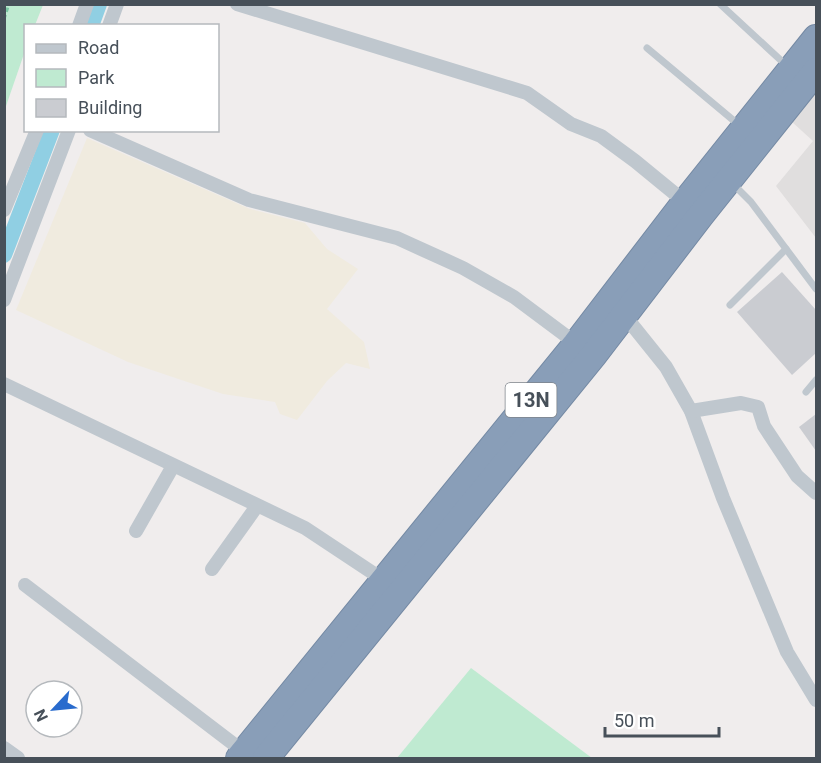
<svg xmlns="http://www.w3.org/2000/svg" width="821" height="763" viewBox="0 0 821 763" font-family="Roboto,sans-serif">
	<rect width="100%" height="100%" fill="#f0eded"/>
	<polygon fill="#e0dede" points="816,92 816,238 776,186 813,141 791,121"/>
	<g fill="#bfead1">
		<polygon points="5,4 43,5 35,25 26,26 25,51 5,109"/>
		<polygon points="471,668 592,758 397,758"/>
	</g>
	<polygon fill="#f0ebdf" points="87,138 250,209 305,223 327,249 358,269 327,309 364,342 370,369 346,363 327,381 297,420 280,414 275,402 223,394 128,362 16,310"/>
	<g fill="none" stroke-linecap="round" stroke-linejoin="round">
		<g stroke="#90cfe3" stroke-width="16">
			<polyline points="91,26 99,4"/>
			<polyline points="4,255 52,130"/>
		</g>
	</g>
	<g fill="#caccd1">
		<polygon points="782,272 816,310 816,353 792,375 737,312"/>
		<polygon points="816,414 816,451 799,427"/>
	</g>
	<g fill="none" stroke-linecap="round" stroke-linejoin="round">
		<defs>
			<g id="highway">
				<polyline points="239,758 576,344 685,202 816,38"/>
				<polyline points="266,758 593,356 701,215 816,71"/>
			</g>
		</defs>
		<use href="#highway" stroke="#7489a3" stroke-width="28"/>
		<polyline stroke="#7ac5a2" stroke-width="3" stroke-dasharray="4.5 3" stroke-linecap="butt" points="4,19 9,4"/>
		<g stroke="#bfc7ce" stroke-width="7">
			<polyline points="720,4 787,66"/>
			<polyline points="647,48 739,125"/>
			<polyline points="732,183 751,202 816,289"/>
			<polyline points="730,305 786,249"/>
			<polyline points="806,392 816,380"/>
		</g>
		<g stroke="#bfc7ce" stroke-width="14">
			<polyline points="237,4 527,93 571,124 601,136 635,161 685,202"/>
			<polyline points="79,26 87,4"/>
			<polyline points="109,26 117,4"/>
			<polyline points="90,130 249,200 397,238 463,268 514,297 581,347"/>
			<polyline points="4,210 37,130"/>
			<polyline points="4,300 69,130"/>
			<polyline points="621,311 666,367 691,411 723,498 787,652 816,700"/>
			<polyline points="4,384 305,528 385,581"/>
			<polyline points="691,411 741,403 758,407 764,426 797,476 816,493"/>
			<polyline points="136,531 173,466"/>
			<polyline points="212,569 257,506"/>
			<polyline points="25,585 244,752"/>
			<polyline points="4,748 18,758"/>
		</g>
		<use href="#highway" stroke="#899eb8" stroke-width="26"/>
	</g>
	<g text-anchor="middle" dominant-baseline="central" stroke-width="4.5" stroke-linejoin="round" paint-order="stroke">
		<rect fill="#fff" stroke="#7e848b" stroke-width="1.5" x="505.5" y="383" width="51" height="34" rx="4.5"/>
		<g font-size="20" font-weight="bold" fill="#475059">
			<text x="531" y="400">13N</text>
		</g>
	</g>
	<rect width="821" height="763" fill="none" stroke="#475059" stroke-width="12"/>
	<rect x="24" y="24" width="195" height="108" fill="#ffffff" stroke="#b5b9bd" stroke-width="1.5"/>
	<rect x="36" y="44" width="30" height="9" fill="#bfc7ce" stroke="#b5b9bd" stroke-width="1.5"/>
	<text x="78" y="54" font-size="18" fill="#475059">Road</text>
	<rect x="36" y="69" width="30" height="18" fill="#bfead1" stroke="#b5b9bd" stroke-width="1.5"/>
	<text x="78" y="84" font-size="18" fill="#475059">Park</text>
	<rect x="36" y="99" width="30" height="18" fill="#caccd1" stroke="#b5b9bd" stroke-width="1.5"/>
	<text x="78" y="114" font-size="18" fill="#475059">Building</text>
	<g transform="translate(54 709) rotate(244)"><circle r="28" fill="#ffffff" stroke="#b5b9bd" stroke-width="1.5"/>
	<path d="M0-4.5L10 22L0 15L-10 22Z" fill="#296bcd"/>
	<text y="-9" font-size="16" font-weight="bold" text-anchor="middle" fill="#475059">N</text>
	</g>
	<path d="M605 727v9h114v-9" fill="none" stroke="#475059" stroke-width="3"/>
	<text x="614" y="727" font-size="18" fill="#475059" stroke="#ffffff" stroke-width="4.5" paint-order="stroke">50 m</text>
</svg>
